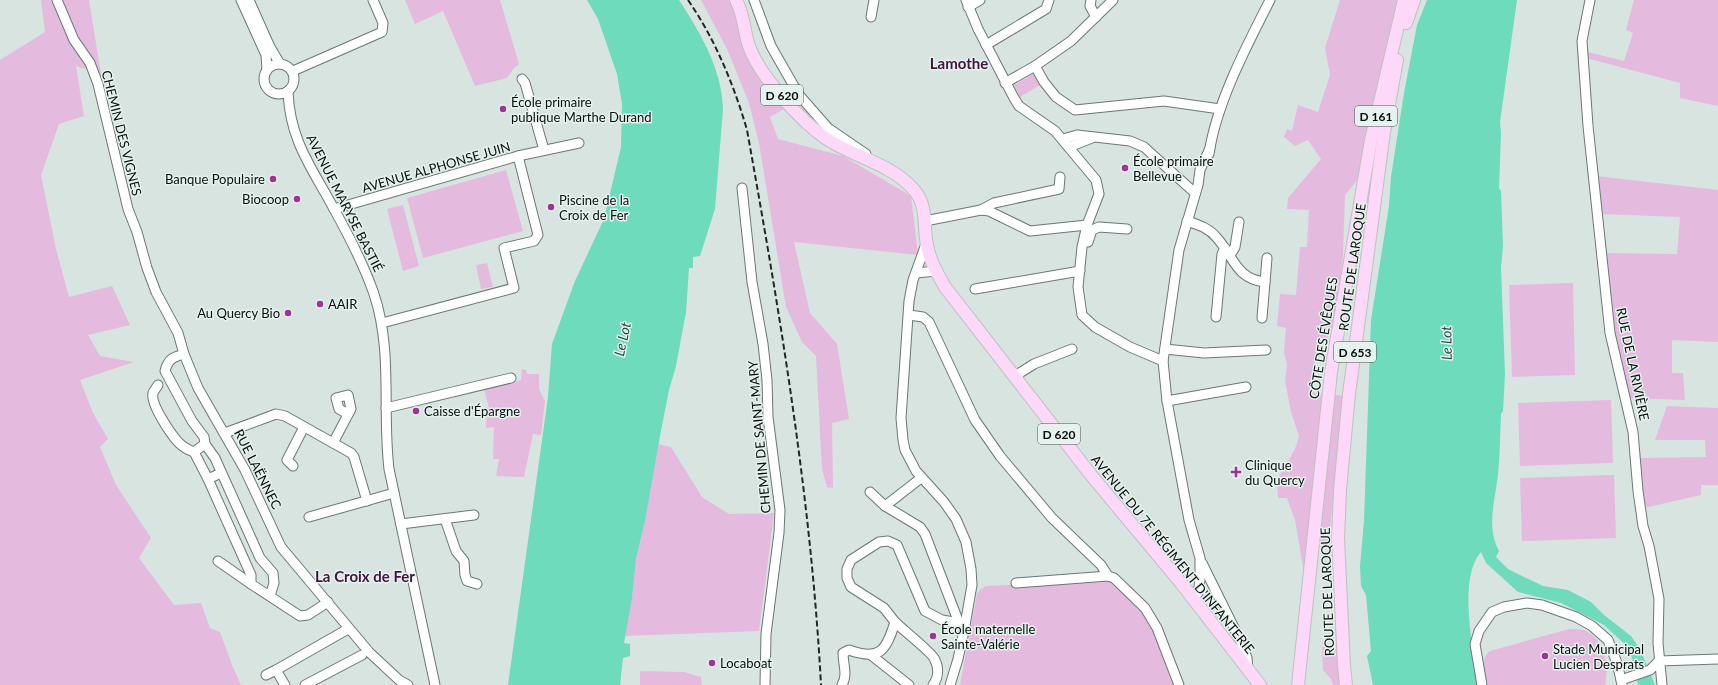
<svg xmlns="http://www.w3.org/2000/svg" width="1718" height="685" viewBox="0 0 1718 685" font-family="Lato,sans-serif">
	<rect width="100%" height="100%" fill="#d8e4e0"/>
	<g fill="#e5badf">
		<polygon points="41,0 89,0 101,74 76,66 84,116 59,124 41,175 56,249 69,297 112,286 130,325 88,335 100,356 134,362 80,380 93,413 108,439 100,447 116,485 151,538 139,558 174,605 201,603 210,628 220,632 232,665 241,685 0,685 0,60 45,32"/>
		<polygon points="405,0 500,0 519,64 514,68 507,78 475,86 443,11 415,24"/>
		<polygon points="701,0 728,0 733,7 772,92 784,109 770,117 778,139 843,156 911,196 918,255 794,242 810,313 837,344 849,419 832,423 833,488 827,487 822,469 816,356 802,342 786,307 759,143 749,103 727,49"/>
		<polygon points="1340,0 1397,0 1371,114 1359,178 1345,195 1343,255 1334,331 1317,347 1310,392 1344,396 1328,546 1308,544 1304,573 1295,520 1287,498 1278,498 1277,480 1295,449 1299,436 1291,412 1285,381 1287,365 1284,352 1286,328 1277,326 1280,294 1296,295 1300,247 1307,247 1309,210 1287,209 1288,198 1321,159 1308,140 1295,146 1284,137 1287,129 1292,131 1298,105 1318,112 1330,75 1325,48"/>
		<polygon points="1634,0 1718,0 1718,106 1680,98 1680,83 1586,58 1588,52 1624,61 1633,33 1626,30"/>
		<polygon points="1036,72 1042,84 1020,97 1014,85"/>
		<polygon points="506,170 523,231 423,258 407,198"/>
		<polygon points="1596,176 1718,190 1718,342 1672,340 1672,373 1683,373 1685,400 1628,398 1613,327 1604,253 1677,254 1680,217 1600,214"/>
		<polygon points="403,205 419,266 403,271 387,209"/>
		<polygon points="487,263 493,287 481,289 476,265"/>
		<polygon points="1573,283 1575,375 1512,377 1509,285"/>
		<polygon points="522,369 526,370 527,374 539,374 539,389 545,401 541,435 533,434 524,477 496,476 499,459 493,459 494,427 486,428 487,408 489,408 484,389 521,380"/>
		<polygon points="1611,400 1613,463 1520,466 1518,403"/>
		<polygon points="1667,406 1718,408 1718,485 1701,485 1701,495 1644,508 1640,458 1706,457 1705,440 1655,440"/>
		<polygon points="658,444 671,447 702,497 729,514 774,513 759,631 624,636 632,598 636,559 645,521"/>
		<polygon points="1614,475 1616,538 1522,541 1520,478"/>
		<polygon points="1107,580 1110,580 1143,611 1155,631 1174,685 960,685 977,594 980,590 986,586"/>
		<path d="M1569,629C1575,629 1583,629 1588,632C1605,642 1609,667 1605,685H1488C1485,673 1479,659 1490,651Z"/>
		<polygon points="1325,646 1327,654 1330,656 1334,648 1339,647 1342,685 1333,685 1331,679 1323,670 1322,647"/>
		<polygon points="640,671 684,672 701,677 702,685 640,685"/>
	</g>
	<g fill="#6ddbbc">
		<path d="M587,0H679C700,32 722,69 723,109L715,209L700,256L693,257V268H689L686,312L676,366L669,390L660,436L645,521L636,559L632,598L624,643L630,644V656L623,658L620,685H508L548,397L552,344L575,281L604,219L621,147L622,104L617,74L598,19Z"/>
		<path d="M1427,0H1517L1500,122L1501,133L1499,188L1501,191L1503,246L1501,268L1505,374L1503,411L1501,414C1500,434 1500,455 1498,475C1495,501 1486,527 1499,551L1496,557L1508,569L1524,577L1543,586L1568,590L1591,602L1604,615L1631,636L1640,649L1655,685H1638L1633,661L1628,647L1604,625L1561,603L1518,592L1486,563L1481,552C1457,579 1474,651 1478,685H1373L1367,656L1371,651L1366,595L1361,586L1360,566L1364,521L1371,320L1389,206L1391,177L1404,93L1417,25Z"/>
	</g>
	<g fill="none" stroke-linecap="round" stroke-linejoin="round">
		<defs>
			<g id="minor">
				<polyline points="57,0 74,40 90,63 98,84 128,209 137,232 147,268 156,292 178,333 184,354 198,388 245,470 281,547 369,652 399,680 408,685"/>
				<polyline points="241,0 266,55 267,70"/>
				<polyline points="249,0 270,47 280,64"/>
				<polyline points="754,0 771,46 799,95 828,128 866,154"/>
				<polyline points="966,0 978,29 1014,98 1019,106 1055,131 1096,180 1099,194 1087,225 1082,247 1078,287 1082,315 1095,327 1130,347 1163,361"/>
				<polyline points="1091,0 1090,6 1096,17"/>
				<polyline points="1590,0 1582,41 1588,126 1610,333 1633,432 1638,491 1643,526 1649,546 1659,599 1658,643 1662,685"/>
				<polyline points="968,7 980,0"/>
				<polyline points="871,17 874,0"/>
				<polyline points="986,45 1046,9 1049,0"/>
				<circle cx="279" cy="79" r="15"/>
				<polyline points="1035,66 1044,82 1056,97 1075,110 1164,101 1220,109"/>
				<polyline points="293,71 382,32 383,23 373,0"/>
				<polyline points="522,79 525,83 544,150"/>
				<polyline points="1005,83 1035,66 1071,41 1113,0"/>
				<path d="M288,92C290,141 312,168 334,209C349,236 364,265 374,294C393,351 382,410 389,469L435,685"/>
				<polyline points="1063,139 1077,135 1130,141 1144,147 1195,193"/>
				<polyline points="1069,147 1092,138"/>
				<path d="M1209,154C1216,104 1247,45 1270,0"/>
				<polyline points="742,188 752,282 763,344 767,380 768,417 780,510 779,533 766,634 765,685"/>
				<polyline points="334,209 518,156 579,143"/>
				<polyline points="981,210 994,203 1059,189 1060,177"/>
				<polyline points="925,221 981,210 989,211 1030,231 1087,225"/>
				<path d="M1187,221C1199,225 1209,228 1217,238C1234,257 1236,279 1265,282L1262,318"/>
				<polyline points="1088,242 1092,230 1099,227 1127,229"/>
				<polyline points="926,244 913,280 909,301 901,418 903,440 905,450 916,471 944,502 956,519 966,542 971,569 972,585 964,631 958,659 950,685"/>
				<polyline points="1230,255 1235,247 1239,222"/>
				<polyline points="916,273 936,271"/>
				<polyline points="1265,282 1267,258"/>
				<polyline points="975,289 1080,271"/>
				<polyline points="909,315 923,317 929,322 975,420 1000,456 1052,518 1101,565 1108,576 1114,578 1145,608 1157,628 1179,685"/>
				<polyline points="1216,317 1222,254 1225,248"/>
				<polyline points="382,323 514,288 504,248 534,241 538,235 518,156"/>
				<polyline points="1165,349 1204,353 1266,350"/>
				<polyline points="1015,376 1034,364 1072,349"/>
				<path d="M158,385C157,387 154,390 153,393C150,404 171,434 178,442C183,447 188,450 194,452L205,444L204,437L192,421L165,371C168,359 173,357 184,354"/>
				<polyline points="1167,401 1246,387"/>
				<polyline points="386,408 511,378"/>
				<polyline points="225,433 276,414 285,416 351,453 354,457 367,501"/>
				<polyline points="333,443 351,409 348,395 336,398 339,409 348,414"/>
				<polyline points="205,444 215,458 260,558 273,573 274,583 270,596"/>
				<polyline points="194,452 208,479"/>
				<polyline points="293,466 287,460 304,427"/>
				<polyline points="221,473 208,479 251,575 251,584 300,616 308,615 328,602"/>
				<polyline points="870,492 885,506 920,527 925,534 959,623"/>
				<polyline points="885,506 921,478"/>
				<polyline points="309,517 394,493"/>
				<polyline points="445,519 456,551 464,561 465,575 467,581 477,584"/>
				<polyline points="401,524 474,515"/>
				<polyline points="218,561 251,584"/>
				<polyline points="1202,563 1241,642 1247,658 1248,669"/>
				<polyline points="1016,583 1108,576"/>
				<polyline points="1193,598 1198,593 1200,580 1200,558 1189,520 1167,401 1163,361 1179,250 1198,185 1200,170 1210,148"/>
				<path d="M895,622C902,629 931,652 934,658C939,667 939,677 933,685"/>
				<polyline points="871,655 909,685"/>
				<polyline points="1659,661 1718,659"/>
				<polyline points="266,675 276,670"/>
				<polyline points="285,685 276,670 348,629"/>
				<polyline points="305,685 362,655"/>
				<path d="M842,685C848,674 843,665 843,653L849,650C880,661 886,651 895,622L884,608L851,587L847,578V569L851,560L879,542L888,541L897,545L925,611L942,620L965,624"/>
				<polyline points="1482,685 1475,644 1479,631 1492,612 1504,607 1527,603 1542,605 1576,617 1592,626 1608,640 1617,663 1621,680"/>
				<polyline points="1622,685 1621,680 1650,670 1659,661"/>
			</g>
			<g id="major">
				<path d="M736,0C744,14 744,32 749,46C759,75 799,119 824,137C852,157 891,163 914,190C928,205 923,227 927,245C930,261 937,273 945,287L1091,475L1181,583L1260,685"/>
				<polyline points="1406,23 1414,0"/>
				<polyline points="1298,685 1331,372 1371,140 1404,0"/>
				<polyline points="1346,685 1344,666 1338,538 1340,490 1349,394 1384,132 1397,60"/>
			</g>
		</defs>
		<use href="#minor" stroke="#6c7773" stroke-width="11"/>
		<use href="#major" stroke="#bfc0c0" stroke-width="14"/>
		<use href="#minor" stroke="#fff" stroke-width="9"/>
		<use href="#major" stroke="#fdd8f8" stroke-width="12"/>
		<path stroke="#212724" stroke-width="2" stroke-dasharray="6 3" stroke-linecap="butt" d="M688,0C715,39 734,85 747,130C780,314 811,498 821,685"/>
	</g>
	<g fill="#9c3395" stroke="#e5f2ed" stroke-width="1.5">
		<circle cx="503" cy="109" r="4"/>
		<circle cx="1125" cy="168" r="4"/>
		<circle cx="273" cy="179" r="4"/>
		<circle cx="297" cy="199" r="4"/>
		<circle cx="551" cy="207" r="4"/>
		<circle cx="320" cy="304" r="4"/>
		<circle cx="288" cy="313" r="4"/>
		<circle cx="416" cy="411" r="4"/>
		<path d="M1234 466h4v4h4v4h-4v4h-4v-4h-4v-4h4z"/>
		<circle cx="933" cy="636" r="4"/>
		<circle cx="1545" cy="656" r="4"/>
		<circle cx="712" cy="663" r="4"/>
	</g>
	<g text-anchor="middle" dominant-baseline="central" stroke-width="3" stroke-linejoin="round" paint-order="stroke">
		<g fill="#e5f2ed" stroke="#4b5250" stroke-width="1">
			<rect x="761" y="85" width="42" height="20" rx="3"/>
			<rect x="1355" y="106" width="42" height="20" rx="3"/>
			<rect x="1334" y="342" width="42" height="20" rx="3"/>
			<rect x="1038" y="424" width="42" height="20" rx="3"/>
		</g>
		<g font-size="12" font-weight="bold" fill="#090e0c">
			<text x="782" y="95">D 620</text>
			<text x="1376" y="116">D 161</text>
			<text x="1355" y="352">D 653</text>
			<text x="1059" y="434">D 620</text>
		</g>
		<g font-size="13" fill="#090e0c" stroke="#e5f2ed" text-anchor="start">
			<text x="511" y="102">École primaire<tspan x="511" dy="15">publique Marthe Durand</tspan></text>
			<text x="1133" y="161">École primaire<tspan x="1133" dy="15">Bellevue</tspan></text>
			<text x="265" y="179" text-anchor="end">Banque Populaire</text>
			<text x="289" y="199" text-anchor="end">Biocoop</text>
			<text x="559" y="200">Piscine de la<tspan x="559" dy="15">Croix de Fer</tspan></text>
			<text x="328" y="304">AAIR</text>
			<text x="280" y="313" text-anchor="end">Au Quercy Bio</text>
			<text x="424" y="411">Caisse d'Épargne</text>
			<text x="1245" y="465">Clinique<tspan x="1245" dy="15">du Quercy</tspan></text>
			<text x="941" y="629">École maternelle<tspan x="941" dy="15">Sainte-Valérie</tspan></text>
			<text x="1553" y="649">Stade Municipal<tspan x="1553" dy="15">Lucien Desprats</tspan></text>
			<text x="720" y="663">Locaboat</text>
		</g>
		<g font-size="13" fill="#090e0c" stroke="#e5f2ed">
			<text transform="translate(122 133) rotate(76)">CHEMIN DES VIGNES</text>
			<text transform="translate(436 167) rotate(-16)">AVENUE ALPHONSE JUIN</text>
			<text transform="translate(345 203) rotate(63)">AVENUE MARYSE BASTIÉ</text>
			<text transform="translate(1352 267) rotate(-82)">ROUTE DE LAROQUE</text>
			<text transform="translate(1323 338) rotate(-81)">CÔTE DES ÉVÊQUES</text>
			<text transform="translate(1633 364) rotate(78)">RUE DE LA RIVIÈRE</text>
			<text transform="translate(759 437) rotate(-95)">CHEMIN DE SAINT-MARY</text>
			<text transform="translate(258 469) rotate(63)">RUE LAËNNEC</text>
			<text transform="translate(1173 554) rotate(51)">AVENUE DU 7E RÉGIMENT D'INFANTERIE</text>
			<text transform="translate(1327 592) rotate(-92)">ROUTE DE LAROQUE</text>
		</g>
		<g font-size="14" font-style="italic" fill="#1c4c3e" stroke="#e5f2ed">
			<text transform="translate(622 339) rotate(-78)">Le Lot</text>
			<text transform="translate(1446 343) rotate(-91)">Le Lot</text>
		</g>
		<g font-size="15" font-weight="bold" fill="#451241" stroke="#e5f2ed">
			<text x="959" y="63">Lamothe</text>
			<text x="365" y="576">La Croix de Fer</text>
		</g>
	</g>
</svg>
